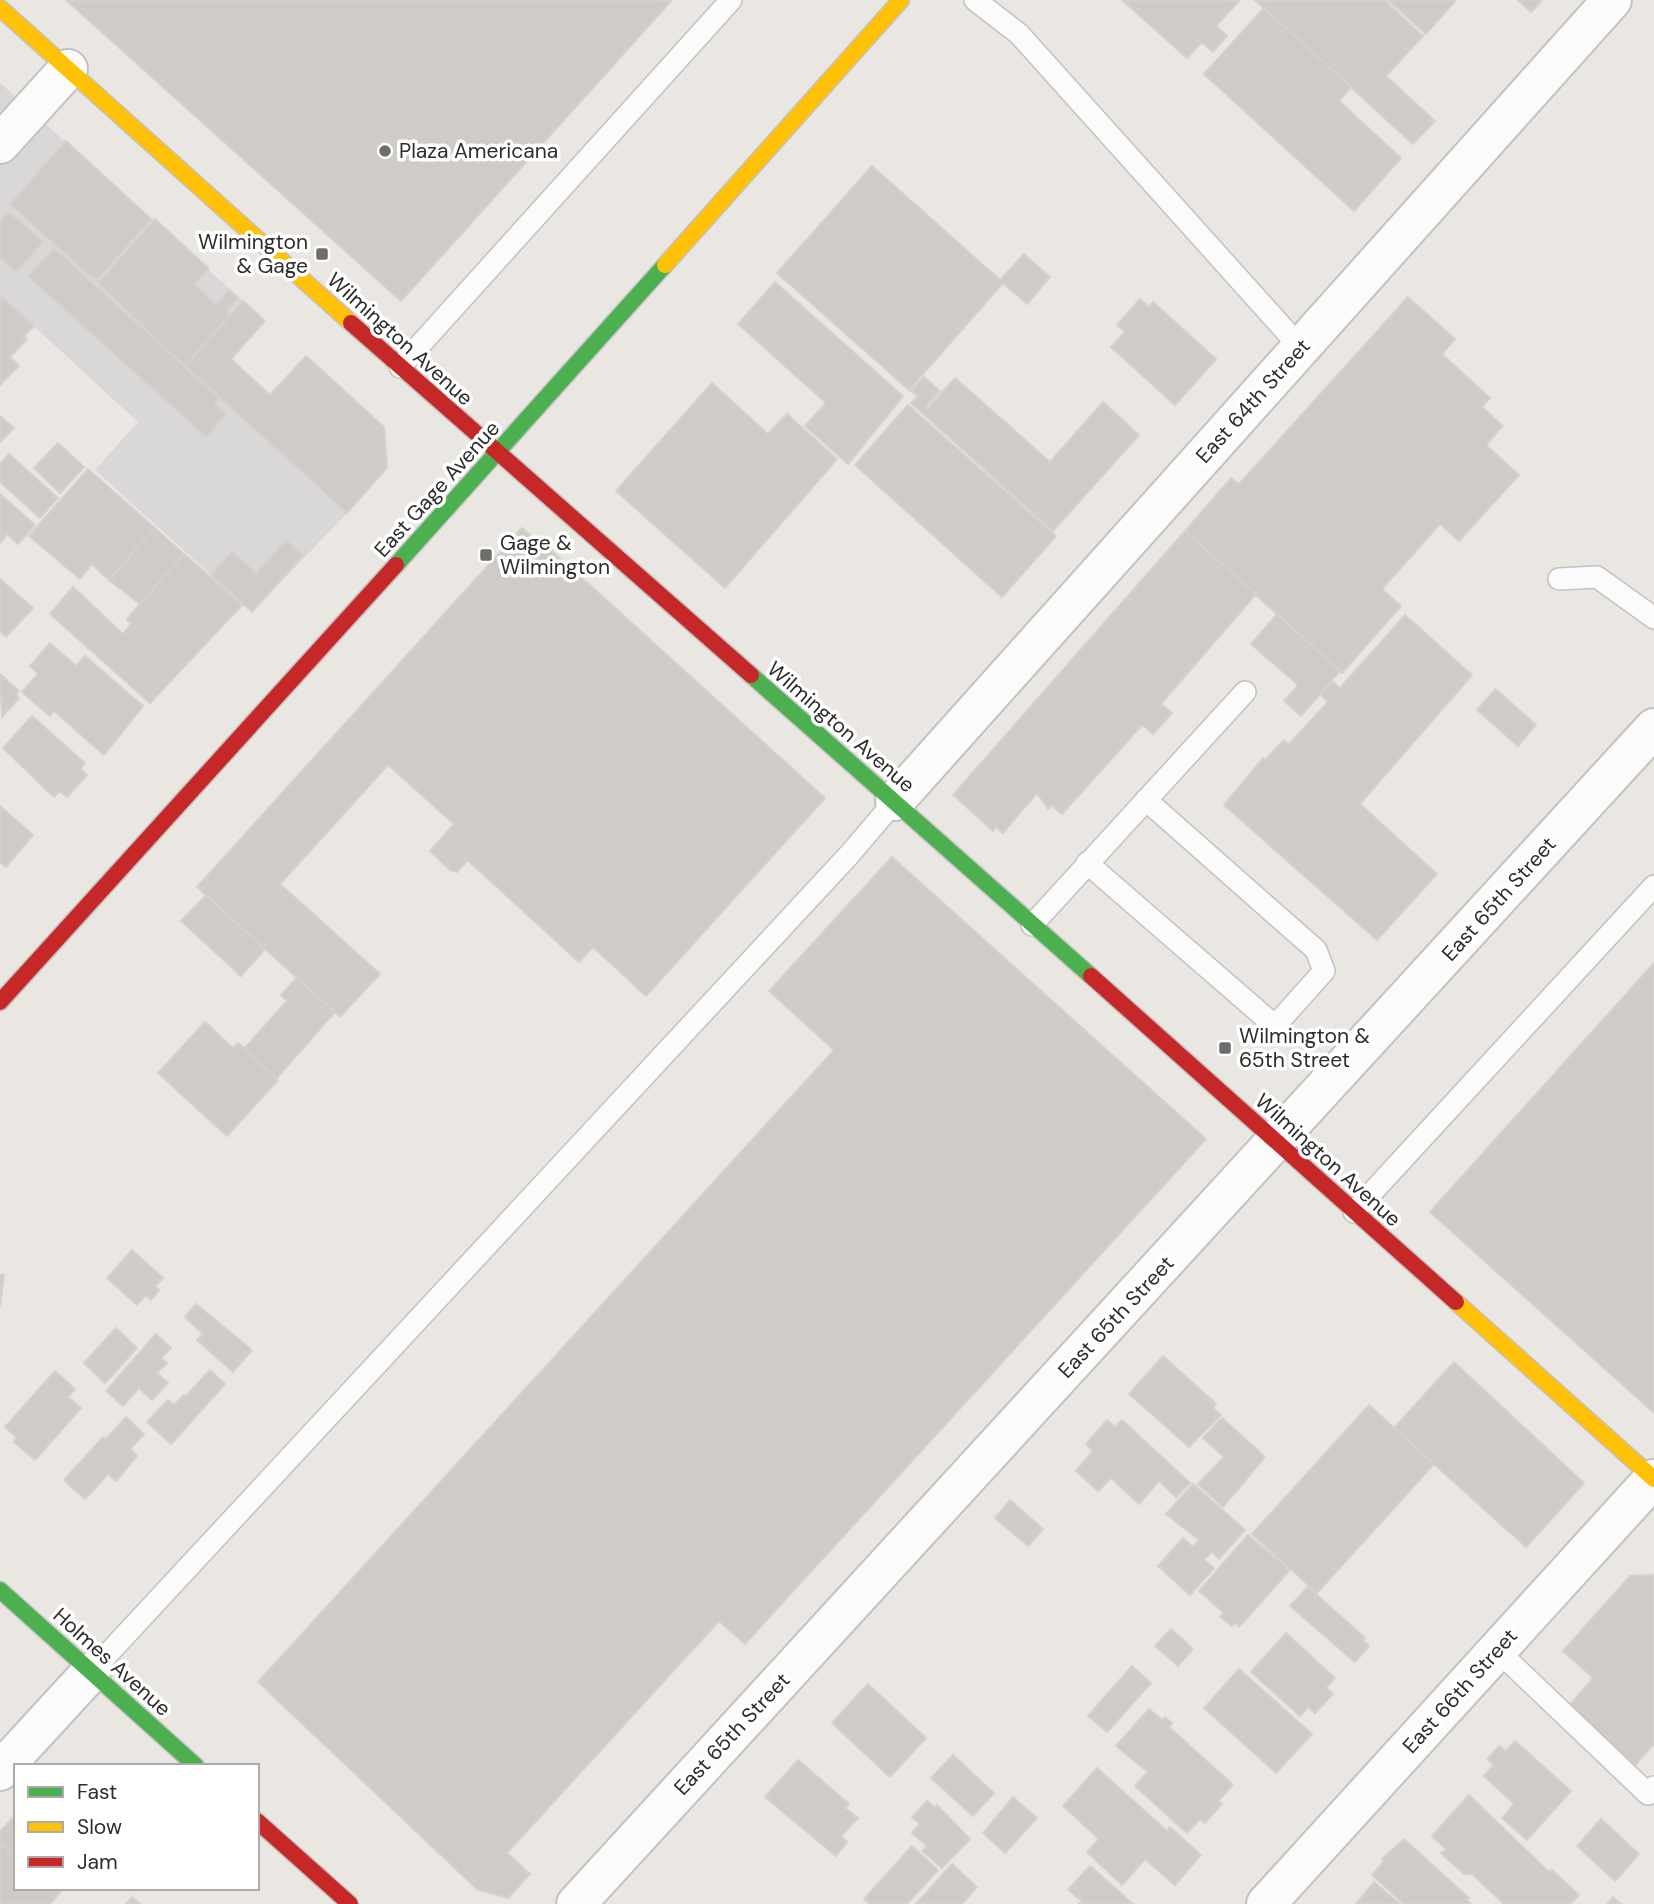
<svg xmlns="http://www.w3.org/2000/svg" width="1654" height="1904" viewBox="0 0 1654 1904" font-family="'DM Sans',sans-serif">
	<rect width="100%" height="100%" fill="#eae6e2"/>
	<polygon fill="#dad7d9" points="0,83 243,301 185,366 347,513 252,612 95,470 138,422 0,295"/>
	<g fill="#cfccc8" stroke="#d5d2ce" stroke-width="2">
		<polygon points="66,0 672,0 401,301"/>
		<polygon points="1122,0 1240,0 1216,26 1227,36 1213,52 1202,42 1187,58"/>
		<polygon points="1384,0 1423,36 1386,76 1435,121 1413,144 1256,1"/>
		<polygon points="1388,0 1456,0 1426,34"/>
		<polygon points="1518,0 1542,0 1531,12"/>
		<polygon points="1264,8 1351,87 1339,101 1401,158 1354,211 1204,74"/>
		<polygon points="66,141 151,219 96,281 10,204"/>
		<polygon points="872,166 1000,280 1024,254 1050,277 1027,304 1003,283 909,390 777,273"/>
		<polygon points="9,212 43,242 16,272 0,258 0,222"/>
		<polygon points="155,219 209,269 194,284 216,305 229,290 238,298 226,312 230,315 185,366 98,283"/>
		<polygon points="54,248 219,398 214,403 226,414 206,437 28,276"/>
		<polygon points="775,282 903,396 848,464 805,426 826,403 738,324"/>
		<polygon points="0,295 34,326 24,336 27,339 10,357 19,366 0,385"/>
		<polygon points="1408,297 1455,339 1442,354 1490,398 1482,407 1503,426 1486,445 1519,475 1459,541 1440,524 1382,589 1401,606 1342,673 1185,531 1231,478 1239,484"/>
		<polygon points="1140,299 1149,307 1153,302 1216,359 1175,405 1111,347 1125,332 1117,325"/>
		<polygon points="243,301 265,321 231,359 270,395 306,356 384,427 387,468 347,513 185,366"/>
		<polygon points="924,377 940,391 926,406 928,408 955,378 1050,462 1103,402 1139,435 1053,531 911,403 918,396 911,391"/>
		<polygon points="712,383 768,434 787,414 837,459 725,588 616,491"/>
		<polygon points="908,405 1056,536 1002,597 855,465"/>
		<polygon points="0,416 14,428 0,442"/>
		<polygon points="58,443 84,467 60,493 34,468"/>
		<polygon points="9,454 58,498 40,518 0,482 0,464"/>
		<polygon points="88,469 155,528 109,580 92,564 80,579 29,536"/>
		<polygon points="0,494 35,525 18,544 7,534 0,543"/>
		<polygon points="155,528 184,554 140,604 109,580"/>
		<polygon points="522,528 549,552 551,550 825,798 646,996 593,947 579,962 463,856 466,862 457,872 450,870 430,851 454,824 388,765 280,884 380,974 340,1017 197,887"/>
		<polygon points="1185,531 1256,594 1161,704 1172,713 1153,734 1142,725 1062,814 1051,805 1048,809 1037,793 1003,833 996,827 993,831 953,795"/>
		<polygon points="286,540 303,555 252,612 211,575 232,551 256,573"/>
		<polygon points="184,554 242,605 150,703 50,614 73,587 123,634 131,624 127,619"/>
		<polygon points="0,579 33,608 6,637 0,631"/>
		<polygon points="1277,614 1340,671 1301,716 1284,701 1298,685 1251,644"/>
		<polygon points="1405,615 1472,675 1360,804 1437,874 1377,940 1224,805 1263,758 1265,760 1284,740 1289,744 1328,702 1321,695 1333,682 1340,688"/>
		<polygon points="50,643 76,666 85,656 143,706 104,755 54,711 50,716 22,692 38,674 30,666"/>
		<polygon points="0,674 19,691 16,695 19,698 2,717"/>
		<polygon points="1496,689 1536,725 1518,746 1477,710"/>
		<polygon points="32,716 85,763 80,769 87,775 67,797 60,791 54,797 3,748"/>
		<polygon points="0,806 33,835 6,867 0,862"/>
		<polygon points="892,857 1206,1139 745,1644 719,1621 507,1853 530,1874 508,1898 477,1889 258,1682 834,1050 769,991"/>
		<polygon points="206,895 265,949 241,976 181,921"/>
		<polygon points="1654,963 1654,1413 1430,1212"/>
		<polygon points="297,978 335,1012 276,1079 244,1049 287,1001 281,995"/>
		<polygon points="205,1022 233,1048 238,1043 278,1080 227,1136 158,1073"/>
		<polygon points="132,1250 163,1278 155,1286 159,1290 151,1300 146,1295 137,1305 107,1278"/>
		<polygon points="0,1275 4,1275 0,1307"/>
		<polygon points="196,1304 252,1350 233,1372 197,1340 203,1334 185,1317"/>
		<polygon points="116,1328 137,1348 105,1383 84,1363"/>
		<polygon points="156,1334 171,1348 161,1358 167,1363 157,1373 168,1383 152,1400 139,1388 123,1406 106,1391"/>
		<polygon points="1163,1356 1216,1404 1213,1408 1221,1415 1189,1447 1129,1394"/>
		<polygon points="1454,1362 1584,1483 1526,1547 1394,1428"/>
		<polygon points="210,1370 225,1384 171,1444 147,1422 168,1400 174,1405 184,1395 186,1396"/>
		<polygon points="55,1371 75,1389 68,1397 81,1408 35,1460 14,1442 17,1438 5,1427"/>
		<polygon points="1369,1405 1434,1464 1317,1593 1252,1534"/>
		<polygon points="126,1417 144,1434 130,1449 137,1456 116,1481 108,1474 85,1499 64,1480 103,1437 106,1439"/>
		<polygon points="1222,1418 1265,1457 1223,1507 1198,1484 1224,1457 1203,1438"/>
		<polygon points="1107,1420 1115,1427 1122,1420 1190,1483 1176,1497 1159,1481 1139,1504 1111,1478 1098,1491 1076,1471 1093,1451 1086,1444"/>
		<polygon points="1193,1484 1245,1530 1219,1559 1212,1552 1204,1560 1214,1568 1190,1595 1158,1566 1183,1538 1193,1547 1199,1540 1166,1514"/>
		<polygon points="1010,1500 1043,1529 1028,1546 995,1518"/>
		<polygon points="1248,1535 1290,1570 1239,1627 1235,1623 1232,1626 1220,1617 1224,1613 1199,1591"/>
		<polygon points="1654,1575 1654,1744 1635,1765 1569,1706 1593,1678 1563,1651 1630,1576"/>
		<polygon points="1308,1587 1365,1638 1363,1640 1369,1646 1355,1662 1290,1606"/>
		<polygon points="1171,1629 1193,1649 1178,1666 1155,1646"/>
		<polygon points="1286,1633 1335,1678 1326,1688 1333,1694 1315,1713 1308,1707 1300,1716 1251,1672"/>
		<polygon points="1132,1666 1151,1683 1107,1732 1088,1716"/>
		<polygon points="1239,1669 1312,1734 1276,1773 1204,1708"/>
		<polygon points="868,1684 926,1738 890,1777 832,1723"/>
		<polygon points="1149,1709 1162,1720 1165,1717 1172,1723 1169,1727 1233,1785 1218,1801 1222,1804 1205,1823 1200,1819 1187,1833 1135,1786 1148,1772 1116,1746"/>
		<polygon points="1515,1741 1571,1791 1527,1840 1502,1818 1514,1804 1484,1776 1494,1765 1487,1759 1499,1746 1506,1751"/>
		<polygon points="953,1755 994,1793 973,1816 931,1778"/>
		<polygon points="798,1760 849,1804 845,1808 858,1818 841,1836 847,1842 836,1856 765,1797"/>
		<polygon points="1097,1768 1167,1831 1170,1827 1201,1855 1175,1885 1145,1859 1122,1885 1087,1852 1099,1839 1063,1806"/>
		<polygon points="1469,1795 1549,1872 1552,1870 1579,1895 1570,1904 1504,1904 1472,1874 1464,1874 1441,1853 1446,1849 1432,1836"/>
		<polygon points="1013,1797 1037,1818 1005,1853 983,1833"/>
		<polygon points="927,1801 935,1808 937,1805 970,1839 942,1868 922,1851 927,1846 912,1833 920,1824 912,1817"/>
		<polygon points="16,1815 16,1858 0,1843 0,1831"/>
		<polygon points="1601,1819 1639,1854 1615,1881 1577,1846"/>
		<polygon points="1404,1839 1469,1898 1467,1900 1471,1904 1404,1904 1372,1875 1384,1861 1382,1859"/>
		<polygon points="0,1843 16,1858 16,1888 64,1888 50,1904 0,1904"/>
		<polygon points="912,1846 938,1870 907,1904 870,1904 864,1899"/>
		<polygon points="952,1864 977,1887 962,1904 916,1904"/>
		<polygon points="1090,1866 1133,1904 1079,1904 1082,1901 1068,1890"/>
		<polygon points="1374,1882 1400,1904 1356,1904"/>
		<polygon points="132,1897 140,1904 126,1904"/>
		<polygon points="1613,1897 1621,1904 1607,1904"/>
	</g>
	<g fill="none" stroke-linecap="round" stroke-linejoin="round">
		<defs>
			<g id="lane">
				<polyline points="975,0 1019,34 1301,348"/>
				<polyline points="400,367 731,0"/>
				<polyline points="1559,579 1597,577 1654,618"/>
				<polyline points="1087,863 1275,1026 1324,971 1316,950 1146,800"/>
				<polyline points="1032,925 1245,692"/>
				<polyline points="1354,1212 1654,886"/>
				<polyline points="1497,1650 1648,1794 1654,1787"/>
				<polyline points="91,1672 849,855 895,801"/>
			</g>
			<g id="street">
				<polyline points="0,144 68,69"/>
				<polyline points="895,801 1612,0"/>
				<polyline points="0,1771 91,1672"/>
				<polyline points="576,1904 1654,728"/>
				<polyline points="1266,1904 1653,1479"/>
			</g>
			<g id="fast">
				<polyline points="396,565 665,265"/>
				<polyline points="751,675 1091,976"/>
				<polyline points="0,1590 196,1766"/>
			</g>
			<g id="slow">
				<polyline points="0,8 351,323"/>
				<polyline points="665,265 901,0"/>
				<polyline points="1456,1302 1654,1479"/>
			</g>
			<g id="jam">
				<polyline points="351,323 751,675"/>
				<polyline points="1091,976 1456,1302"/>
				<polyline points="0,1002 396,565"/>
				<polyline points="257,1821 350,1904"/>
			</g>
		</defs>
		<use href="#lane" stroke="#c3c2c3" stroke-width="24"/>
		<use href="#street" stroke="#c3c2c3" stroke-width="42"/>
		<use href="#fast" stroke="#c3c2c3" stroke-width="19"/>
		<use href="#slow" stroke="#c3c2c3" stroke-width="19"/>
		<use href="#jam" stroke="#c3c2c3" stroke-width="19"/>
		<use href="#lane" stroke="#fcfbfb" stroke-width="21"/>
		<use href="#street" stroke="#fcfbfb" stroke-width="38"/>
		<use href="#fast" stroke="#4caf50" stroke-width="16"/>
		<use href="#slow" stroke="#ffc107" stroke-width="16"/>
		<use href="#jam" stroke="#c62828" stroke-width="16"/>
	</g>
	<g fill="#6e6d6c" stroke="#fff" stroke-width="2.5">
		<circle cx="385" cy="151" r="7"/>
		<rect x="315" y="247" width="14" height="14" rx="3.5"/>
		<rect x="479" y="548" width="14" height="14" rx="3.5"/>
		<rect x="1218" y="1041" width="14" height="14" rx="3.5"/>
	</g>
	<g text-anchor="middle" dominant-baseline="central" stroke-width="7" stroke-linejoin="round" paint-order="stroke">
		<g font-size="21" fill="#2c2c2c" stroke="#fff" text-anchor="start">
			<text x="399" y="151">Plaza Americana</text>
			<text x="308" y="242" text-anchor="end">Wilmington<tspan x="308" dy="24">&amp; Gage</tspan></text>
			<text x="500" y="543">Gage &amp;<tspan x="500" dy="24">Wilmington</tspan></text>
			<text x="1239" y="1036">Wilmington &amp;<tspan x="1239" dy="24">65th Street</tspan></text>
		</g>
		<g font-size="21" fill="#2c2c2c" stroke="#fff">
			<text transform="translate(400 339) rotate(42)">Wilmington Avenue</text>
			<text transform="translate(1253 401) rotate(-48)">East 64th Street</text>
			<text transform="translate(437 489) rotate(-48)">East Gage Avenue</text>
			<text transform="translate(841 727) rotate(41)">Wilmington Avenue</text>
			<text transform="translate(1499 899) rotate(-48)">East 65th Street</text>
			<text transform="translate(1328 1160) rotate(42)">Wilmington Avenue</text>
			<text transform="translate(1116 1317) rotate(-47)">East 65th Street</text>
			<text transform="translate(112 1662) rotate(42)">Holmes Avenue</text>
			<text transform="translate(1460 1691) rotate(-48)">East 66th Street</text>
			<text transform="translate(732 1734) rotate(-47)">East 65th Street</text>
		</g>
	</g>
	<rect x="14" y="1764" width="245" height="126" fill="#ffffff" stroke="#ababab" stroke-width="2"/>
	<rect x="28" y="1787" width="35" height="10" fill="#4caf50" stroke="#ababab" stroke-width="2"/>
	<text x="77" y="1799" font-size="21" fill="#2c2c2c">Fast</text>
	<rect x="28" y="1822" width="35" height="10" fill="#ffc107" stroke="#ababab" stroke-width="2"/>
	<text x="77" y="1834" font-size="21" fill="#2c2c2c">Slow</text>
	<rect x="28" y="1857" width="35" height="10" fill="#c62828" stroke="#ababab" stroke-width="2"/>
	<text x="77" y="1869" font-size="21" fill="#2c2c2c">Jam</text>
</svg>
